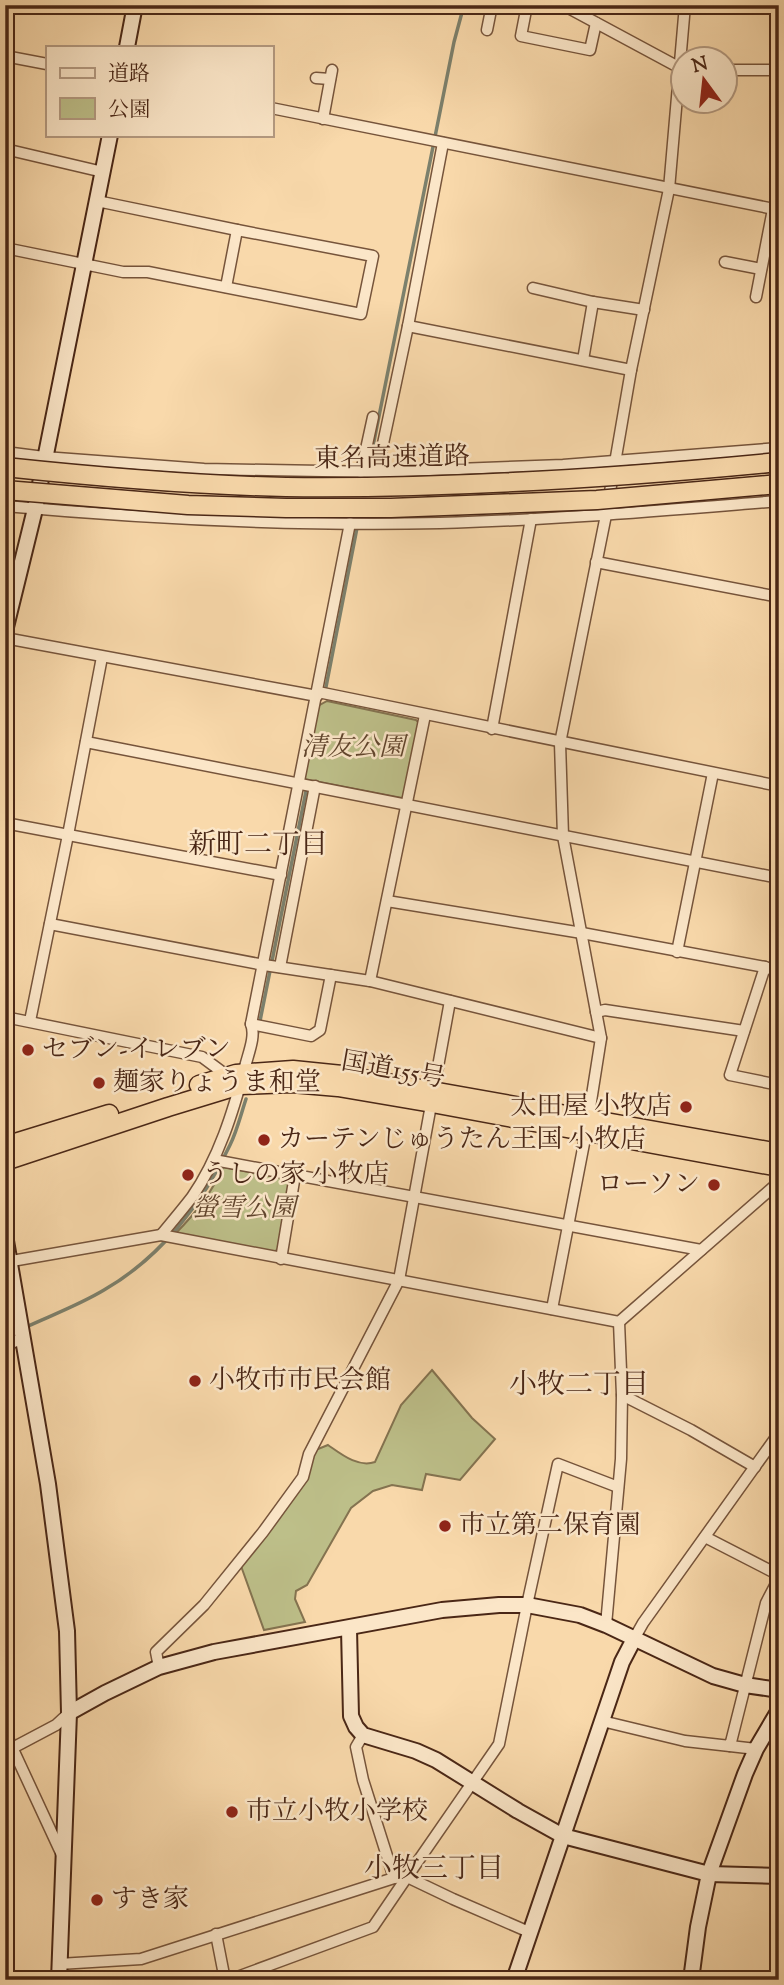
<svg xmlns="http://www.w3.org/2000/svg" width="784" height="1985" viewBox="0 0 784 1985" font-family="'Sorts Mill Goudy','Noto Serif JP',serif">
	<rect width="100%" height="100%" fill="#f9d9ab"/>
	<filter id="stains"><feTurbulence type="fractalNoise" baseFrequency=".00286" numOctaves="4"/><feColorMatrix values="0 0 0 0 .2 0 0 0 0 .09 0 0 0 0 .02 0 0 0 .5 -.17"/></filter>
	<radialGradient id="worn" r=".72"><stop offset=".6" stop-color="#630" stop-opacity="0"/><stop offset="1" stop-color="#630" stop-opacity=".3"/></radialGradient>
	<g fill="#bdbf89" stroke="#847350" stroke-width="2">
		<polygon points="327,701 416,720 420,724 406,795 402,798 304,779 318,706"/>
		<path d="M223,1167L287,1179L290,1183L278,1249L274,1252L175,1234C195,1214 212,1193 223,1167Z"/>
		<path d="M432,1370L472,1418L495,1439L460,1480L426,1474L422,1490L392,1485L373,1491L351,1508L307,1585L296,1591L295,1599L305,1622L264,1630L241,1566L278,1519L313,1451L328,1445C341,1454 358,1468 375,1462L401,1405Z"/>
	</g>
	<g fill="none" stroke-linecap="round" stroke-linejoin="round">
		<g stroke="#7c806c" stroke-width="3.5">
			<polyline points="369,466 454,42 464,5"/>
			<polyline points="326,687 357,528"/>
			<polyline points="257,1036 306,791"/>
			<path d="M26,1327C52,1315 79,1305 104,1290C160,1258 203,1203 230,1145C237,1131 241,1114 246,1099"/>
			<polyline points="5,1336 19,1330"/>
		</g>
		<defs>
			<g id="street">
				<polyline points="527,5 521,36 590,50 596,23"/>
				<polyline points="563,5 682,69"/>
				<polyline points="487,30 492,5"/>
				<polyline points="5,56 47,64"/>
				<polyline points="724,70 779,70"/>
				<polyline points="316,78 330,79"/>
				<polyline points="271,108 779,210"/>
				<polyline points="323,119 332,70"/>
				<polyline points="5,149 103,172"/>
				<polyline points="5,248 123,272 148,272 361,314 373,256 237,230 97,201"/>
				<polyline points="725,262 761,269"/>
				<polyline points="226,287 237,230"/>
				<polyline points="533,288 593,302 644,310"/>
				<polyline points="756,297 773,209"/>
				<polyline points="408,326 631,370"/>
				<polyline points="583,360 593,302"/>
				<polyline points="5,452 44,457 204,469 377,472 563,465 779,448"/>
				<polyline points="361,472 373,417"/>
				<polyline points="377,472 408,326 443,143"/>
				<path d="M5,506C150,519 295,526 440,523C553,520 666,510 779,501"/>
				<polyline points="596,562 779,597"/>
				<polyline points="5,638 317,696"/>
				<polyline points="318,692 779,786"/>
				<polyline points="492,729 531,519"/>
				<polyline points="86,742 779,878"/>
				<polyline points="5,823 281,875"/>
				<polyline points="387,901 582,933 765,967 779,972"/>
				<polyline points="50,924 264,965 370,981 601,1038"/>
				<polyline points="677,952 713,773"/>
				<polyline points="280,967 315,786"/>
				<polyline points="765,967 730,1075 779,1085"/>
				<polyline points="370,981 425,715"/>
				<polyline points="596,1012 605,1010 744,1031"/>
				<polyline points="5,1017 202,1057 229,1077"/>
				<polyline points="30,1021 68,835 102,657"/>
				<polyline points="251,1024 311,1036 320,1030 331,975"/>
				<polyline points="214,1160 701,1250"/>
				<path d="M161,1235C171,1223 182,1210 192,1197C219,1158 233,1112 245,1067C248,1054 256,1036 251,1024L350,523"/>
				<polyline points="281,1259 295,1175"/>
				<polyline points="6,1262 161,1235 619,1322 779,1182"/>
				<polyline points="552,1309 586,1133 601,1038 563,836 560,743 606,515 631,370 669,189 685,5"/>
				<polyline points="5,1327 20,1320"/>
				<polyline points="5,1346 23,1338"/>
				<polyline points="622,1395 691,1430 755,1467"/>
				<polyline points="705,1537 779,1575"/>
				<polyline points="606,1625 621,1459 622,1395 619,1322"/>
				<polyline points="634,1639 643,1623 779,1433"/>
				<polyline points="159,1667 156,1652 204,1605 263,1532 303,1477 309,1454 399,1280 450,1001"/>
				<polyline points="602,1721 685,1741 730,1746 766,1603 779,1578"/>
				<polyline points="5,1732 62,1855"/>
				<polyline points="363,1735 356,1747 363,1780 394,1878"/>
				<polyline points="730,1746 756,1749"/>
				<polyline points="5,1752 56,1725 69,1713"/>
				<polyline points="216,1934 225,1980"/>
				<polyline points="59,1964 141,1959 394,1878 407,1877 499,1744 527,1605 558,1464 618,1487"/>
				<polyline points="229,1980 373,1927 407,1877 453,1899 529,1932"/>
			</g>
			<g id="secondary">
				<polyline points="127,47 135,5"/>
				<polyline points="5,631 35,509 110,135"/>
				<polyline points="5,1235 48,1484 67,1631 69,1713 59,1980"/>
				<polyline points="349,1629 351,1716 356,1727 363,1735 416,1751 436,1760 518,1811 563,1836 709,1874 779,1876"/>
				<polyline points="69,1713 105,1693 159,1667 214,1652 442,1610 499,1605 527,1605 580,1615 606,1625 713,1676 745,1685 779,1690"/>
				<polyline points="514,1980 622,1662 634,1639"/>
				<polyline points="691,1980 698,1927 709,1874 745,1774 756,1749 779,1710"/>
			</g>
			<g id="highway">
				<polyline points="199,1085 236,1074 293,1070 342,1075 779,1153"/>
				<polyline points="5,1146 109,1114"/>
				<polyline points="5,1161 168,1107 240,1085 292,1083 338,1087 432,1103 779,1167"/>
			</g>
		</defs>
		<use href="#street" stroke="#76543b" stroke-width="13"/>
		<use href="#secondary" stroke="#4a2716" stroke-width="18"/>
		<use href="#highway" stroke="#4a2716" stroke-width="21"/>
		<use href="#street" stroke="#fbe6c8" stroke-width="10"/>
		<use href="#secondary" stroke="#fbe6c8" stroke-width="14"/>
		<use href="#highway" stroke="#f9d9ab" stroke-width="18"/>
		<defs>
			<g id="highway-bridge">
				<path d="M5,467C99,477 192,485 286,487C451,489 615,478 779,462"/>
				<polyline points="5,490 188,505 286,508 391,508 597,500 779,484"/>
			</g>
		</defs>
		<use href="#highway-bridge" stroke="#4a2716" stroke-width="21" stroke-linecap="butt"/>
		<use href="#highway-bridge" stroke="#f9d9ab" stroke-width="18"/>
	</g>
	<g fill="#8f2418" stroke="#fbe6c8" stroke-width="2.5">
		<circle cx="28" cy="1050" r="7"/>
		<circle cx="99" cy="1083" r="7"/>
		<circle cx="686" cy="1107" r="7"/>
		<circle cx="264" cy="1140" r="7"/>
		<circle cx="188" cy="1175" r="7"/>
		<circle cx="714" cy="1185" r="7"/>
		<circle cx="195" cy="1381" r="7"/>
		<circle cx="445" cy="1526" r="7"/>
		<circle cx="232" cy="1812" r="7"/>
		<circle cx="97" cy="1900" r="7"/>
	</g>
	<g text-anchor="middle" dominant-baseline="central" stroke-width="5" stroke-linejoin="round" paint-order="stroke">
		<g font-size="26" fill="#4a2716" stroke="#fbe6c8">
			<text transform="translate(392 459) rotate(-1)">東名高速道路</text>
			<text transform="translate(393 1071) rotate(10)">国道155号</text>
		</g>
		<g font-size="26" font-style="italic" fill="#61452d" stroke="#fbe6c8">
			<text x="353" y="748">清友公園</text>
			<text x="244" y="1209">螢雪公園</text>
		</g>
		<g font-size="26" fill="#4a2716" stroke="#fbe6c8" text-anchor="start">
			<text x="42" y="1050">セブン-イレブン</text>
			<text x="113" y="1083">麺家りょうま和堂</text>
			<text x="672" y="1107" text-anchor="end">太田屋 小牧店</text>
			<text x="278" y="1140">カーテンじゅうたん王国 小牧店</text>
			<text x="202" y="1175">うしの家 小牧店</text>
			<text x="700" y="1185" text-anchor="end">ローソン</text>
			<text x="209" y="1381">小牧市市民会館</text>
			<text x="459" y="1526">市立第二保育園</text>
			<text x="246" y="1812">市立小牧小学校</text>
			<text x="111" y="1900">すき家</text>
		</g>
		<g font-size="28" fill="#4a2716" stroke="#fbe6c8">
			<text x="258" y="846">新町二丁目</text>
			<text x="579" y="1386">小牧二丁目</text>
			<text x="434" y="1870">小牧三丁目</text>
		</g>
	</g>
	<rect width="784" height="1985" fill="none" stroke="#f9d9ab" stroke-width="28"/>
	<rect x="7" y="7" width="770" height="1971" fill="none" stroke="#4a2716" stroke-width="3.5"/>
	<rect x="14" y="14" width="756" height="1957" fill="none" stroke="#4a2716" stroke-width="2"/>
	<rect x="46" y="46" width="228" height="91" fill="#fbe6c8" stroke="#b49a81" stroke-width="2"/>
	<rect x="60" y="68" width="35" height="10" fill="#fbe6c8" stroke="#b49a81" stroke-width="2"/>
	<text x="108" y="80" font-size="21" fill="#4a2716">道路</text>
	<rect x="60" y="98" width="35" height="21" fill="#bdbf89" stroke="#b49a81" stroke-width="2"/>
	<text x="108" y="116" font-size="21" fill="#4a2716">公園</text>
	<g transform="translate(704 80) rotate(345)"><circle r="33" fill="#fbe6c8" stroke="#b49a81" stroke-width="2"/>
	<path d="M0-5L12 26L0 18L-12 26Z" fill="#8f2418"/>
	<text y="-10" font-size="19" font-weight="bold" text-anchor="middle" fill="#4a2716">N</text>
	</g>
	<rect width="100%" height="100%" filter="url(#stains)"/>
	<rect width="100%" height="100%" fill="url(#worn)"/>
</svg>
